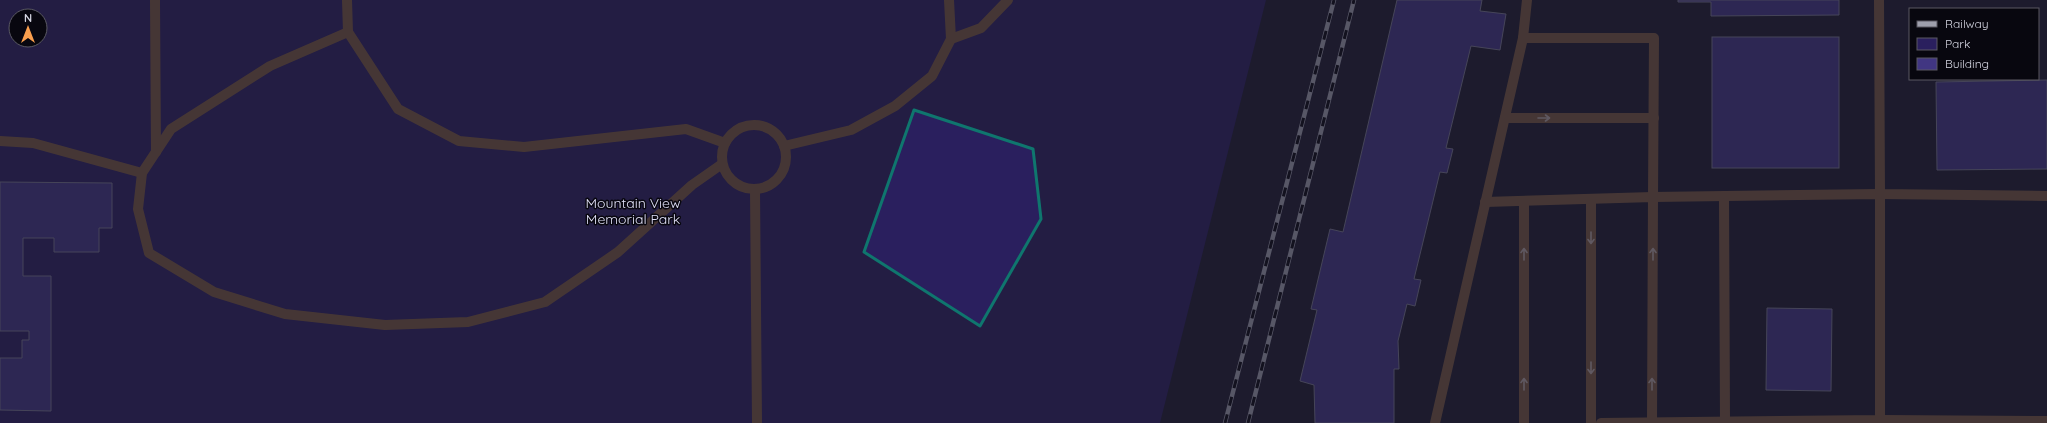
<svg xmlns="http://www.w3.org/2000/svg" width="2047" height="423" viewBox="0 0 2047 423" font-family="Quicksand,sans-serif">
	<rect width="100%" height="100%" fill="#1d1c2d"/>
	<path fill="#2a1f5e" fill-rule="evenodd" d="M0,0H1266L1160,423H0ZM16,16H40V40H16Z"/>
	<g fill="#413682" stroke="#77778d">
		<polygon points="1397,0 1482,0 1480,11 1506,14 1500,50 1471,46 1446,148 1453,149 1447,173 1440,172 1414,279 1421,280 1415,306 1407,304 1398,341 1399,369 1394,369 1394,423 1315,423 1314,385 1300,381 1317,310 1311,309 1330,229 1343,232"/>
		<polygon points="1678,0 1839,0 1839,15 1711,16 1711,2 1678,2"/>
		<rect x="1712" y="37" width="127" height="131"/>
		<polygon points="2047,80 2047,169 1937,170 1936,82"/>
		<polygon points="0,182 112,183 112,228 99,228 99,252 54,252 54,238 23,238 23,276 51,276 51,411 0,410 0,358 22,358 22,340 29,340 29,331 0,331"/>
		<polygon points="1767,308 1832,309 1831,391 1766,390"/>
	</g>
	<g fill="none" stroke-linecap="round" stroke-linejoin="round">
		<g stroke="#77583f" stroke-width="10">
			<polyline points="155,0 156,152"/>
			<polyline points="347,0 348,32 398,109 459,141 524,147 686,129 725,143"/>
			<polyline points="1879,0 1880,194 2047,196"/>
			<polyline points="348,32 270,66 171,129 142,173 138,209 149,253 214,292 285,314 385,325 468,322 545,302 618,252 692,185 722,164"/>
			<polyline points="1523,38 1527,0"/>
			<polyline points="951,39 981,28 1008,0"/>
			<polyline points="1505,118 1654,118"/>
			<circle cx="754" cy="157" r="32"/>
			<polyline points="0,141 33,143 142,173"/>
			<polyline points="784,146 851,130 895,106 932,76 951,39 949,0"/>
			<polyline points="755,189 757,423"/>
			<polyline points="1724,196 1725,422"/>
			<polyline points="1591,199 1591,423"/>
			<polyline points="1524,201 1524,423"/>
			<polyline points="1485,202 1653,197 1652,423"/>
			<polyline points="1880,420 2047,421"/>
			<polyline points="1435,423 1523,38 1654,38 1653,197 1880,194 1880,420 1601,423"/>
		</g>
		<defs>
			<g id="rail">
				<polyline points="1225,423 1334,0"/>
				<polyline points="1248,423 1354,0"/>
			</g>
		</defs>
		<use href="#rail" stroke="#9e9fac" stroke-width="4.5"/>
		<use href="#rail" stroke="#08070f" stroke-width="3" stroke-dasharray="9" stroke-linecap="butt"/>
	</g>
	<defs><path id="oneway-shaft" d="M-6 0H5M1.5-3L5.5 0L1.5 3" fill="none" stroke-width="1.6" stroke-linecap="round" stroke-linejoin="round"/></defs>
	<g stroke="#afa3a0">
		<use href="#oneway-shaft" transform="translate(1544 118)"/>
		<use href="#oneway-shaft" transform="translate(1591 238) rotate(90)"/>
		<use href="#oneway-shaft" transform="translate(1524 254) rotate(-90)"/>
		<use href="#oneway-shaft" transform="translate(1653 254) rotate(-90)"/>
		<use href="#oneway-shaft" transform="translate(1591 368) rotate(90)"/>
		<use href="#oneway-shaft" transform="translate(1524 384) rotate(-90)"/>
		<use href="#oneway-shaft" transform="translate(1652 384) rotate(-90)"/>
	</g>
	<path d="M0 0H2047V423H0ZM914,110L1033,149L1041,219L980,326L864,252Z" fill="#1d1c2d" fill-opacity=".55" fill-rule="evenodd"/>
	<path fill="none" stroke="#0f766e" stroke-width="3" stroke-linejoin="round" d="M914,110L1033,149L1041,219L980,326L864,252Z"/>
	<g text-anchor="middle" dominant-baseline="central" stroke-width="3" stroke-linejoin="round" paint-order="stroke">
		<g font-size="14" fill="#e0e0f7" stroke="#08070f">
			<text x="633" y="203">Mountain View<tspan x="633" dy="16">Memorial Park</tspan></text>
		</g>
	</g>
	<rect x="1909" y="8" width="130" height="72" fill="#08070f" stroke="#5a5963"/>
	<rect x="1917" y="21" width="20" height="6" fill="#9e9fac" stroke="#5a5963"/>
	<text x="1945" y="28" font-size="12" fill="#d4d5e1">Railway</text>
	<rect x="1917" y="38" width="20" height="12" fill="#2a1f5e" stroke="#5a5963"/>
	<text x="1945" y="48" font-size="12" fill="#d4d5e1">Park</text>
	<rect x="1917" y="58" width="20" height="12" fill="#413682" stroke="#5a5963"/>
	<text x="1945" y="68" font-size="12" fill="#d4d5e1">Building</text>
	<g transform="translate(28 28)"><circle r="19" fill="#08070f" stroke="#5a5963"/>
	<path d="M0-3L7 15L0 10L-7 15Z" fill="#fa9f4e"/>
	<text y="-6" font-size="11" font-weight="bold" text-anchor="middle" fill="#d4d5e1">N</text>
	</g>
</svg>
